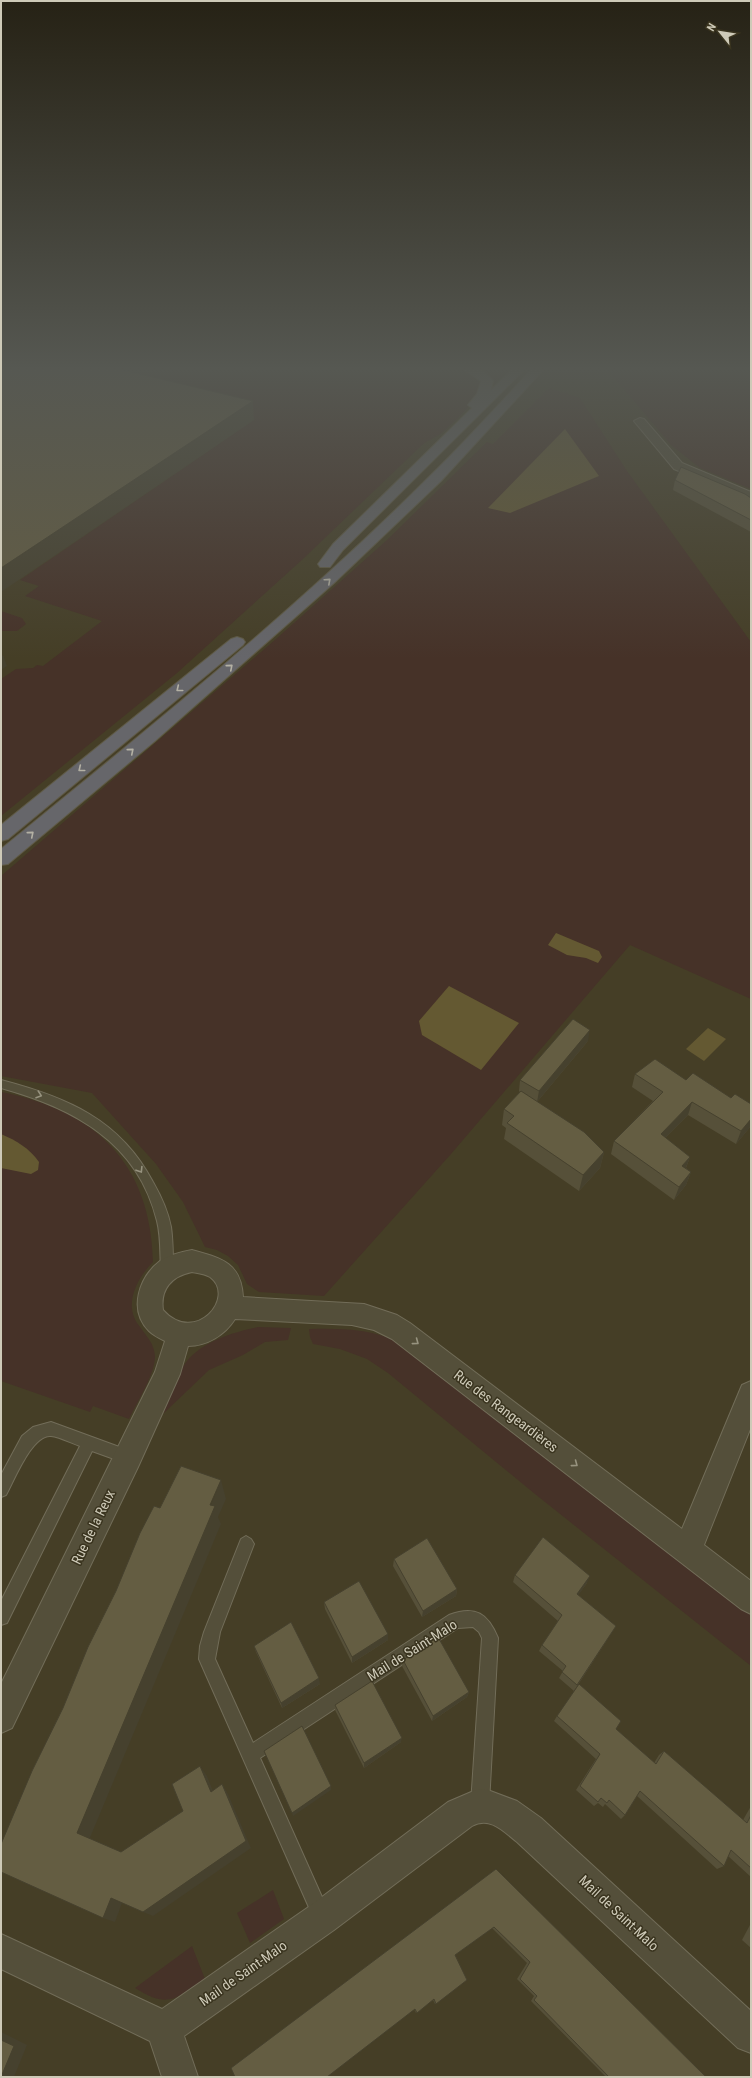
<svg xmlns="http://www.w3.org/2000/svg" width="752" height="2078" viewBox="0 0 752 2078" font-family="'Roboto Condensed',sans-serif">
	<rect width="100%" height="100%" fill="#453e26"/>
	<g fill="#463228">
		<path d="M156,368H459C467,370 482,376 482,386C482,395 448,429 439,435C433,438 427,441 421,446L303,559L177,673L1,816V679L16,669L33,668L37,665L43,666L102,621L25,596L39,586L20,580L254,420L137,379Z"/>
		<polygon points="475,368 512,368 494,384 484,373"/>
		<polygon points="606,368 751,368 751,489 700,468 671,445"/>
		<polygon points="549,388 580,398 627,471 751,642 751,999 630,945 451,1154 324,1296 259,1292 247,1284 238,1265 228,1256 217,1250 205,1247 183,1202 156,1164 92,1093 1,1076 1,876 276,639 387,540 487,442 493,444"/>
		<polygon points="1,611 22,618 26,624 17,631 1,631"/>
		<path d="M1,1092C95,1110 151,1163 153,1262C137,1278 122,1306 140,1327C147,1337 154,1343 155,1356C155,1375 137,1402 129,1419L93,1406L90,1412L1,1381Z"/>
		<path d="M258,1327L291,1328L288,1340L265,1342L243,1355L209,1370L164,1413L163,1411C170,1395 176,1375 187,1361C203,1341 234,1332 258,1327Z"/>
		<path d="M309,1329C341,1328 370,1329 400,1342L751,1614V1666L535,1494L388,1373L367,1359L340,1349L313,1344L310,1337Z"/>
		<polygon points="273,1890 284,1919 250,1943 237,1913"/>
		<path d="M192,1946L205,1979C176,1999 168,2009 135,1988Z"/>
	</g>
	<g fill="#645932">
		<polygon points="565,429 599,476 510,513 488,508"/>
		<polygon points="556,933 599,951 602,957 598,963 586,958 567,955 548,945"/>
		<polygon points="449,986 519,1023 481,1070 422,1035 419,1021"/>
		<polygon points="708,1028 726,1039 704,1061 686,1049"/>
		<path d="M1,1134C17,1141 29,1148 39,1162L38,1170L31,1174L1,1168Z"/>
	</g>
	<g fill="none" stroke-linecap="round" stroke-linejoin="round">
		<defs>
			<g id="service">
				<path d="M1,1080C66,1097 120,1119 153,1182C161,1196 168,1211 171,1227C173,1241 173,1256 173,1270L172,1274L167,1276L162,1274L161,1270C160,1254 161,1237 157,1221C138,1142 73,1108 1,1088Z"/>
				<path d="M51,1422L133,1452L135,1457L133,1462L128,1464L92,1451L7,1623L1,1625V1601L80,1446C71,1443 60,1437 51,1436C32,1434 14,1481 6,1495L1,1497V1475L22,1436L33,1427Z"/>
				<path d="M246,1536L251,1539L254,1544L220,1632L215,1659L253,1743L449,1615C476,1605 488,1614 498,1638L489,1804L486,1810L480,1813L474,1810L471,1804L482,1638L479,1632L473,1627L458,1628L260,1758L330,1915L327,1921L321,1924L315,1921L199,1659L200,1646L204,1632L241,1539Z"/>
			</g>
			<g id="minor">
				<polygon points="640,418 644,419 682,463 751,492 751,501 674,469 634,421"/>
				<path d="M192,1250C221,1258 241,1262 243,1297L364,1304L397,1315L410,1323L682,1529L742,1385L751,1381V1427L704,1545L751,1581V1614L741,1609L392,1339L374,1330L352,1325L235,1319C225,1335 207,1346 188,1346L180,1374L138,1467L12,1728L1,1733V1684L155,1372L165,1341C159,1338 153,1335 149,1331C128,1310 139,1277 160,1261C169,1255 181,1252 192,1250ZM192,1272C197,1273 205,1274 210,1277C237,1297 195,1346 163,1310C160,1289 172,1276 192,1272Z"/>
				<path d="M485,1789L517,1801L541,1818L751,2011V2053L738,2048L517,1842C503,1831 490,1816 472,1826L334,1930L184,2036L198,2077H162L150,2041L1,1969V1934L162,2009L310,1906L448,1802L476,1790Z"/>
			</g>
			<g id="trunk">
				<path d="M461,368C475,367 485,369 493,381L491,390L512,370H520L522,372L343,550L330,567H320L318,564L333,544L472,408L468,405L477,394L481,381Z"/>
				<path d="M533,368H545L441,481L334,583L155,741L8,864L1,865V849C148,729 297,609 431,475C466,441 499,404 533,368Z"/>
				<polygon points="237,637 243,639 245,642 243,645 8,839 1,841 1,825 231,639"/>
			</g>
		</defs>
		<use href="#service" stroke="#726d59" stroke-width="2"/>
		<use href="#minor" stroke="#726d59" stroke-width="2"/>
		<use href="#trunk" stroke="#5f5a45" stroke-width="2"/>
		<use href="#service" fill="#544f3a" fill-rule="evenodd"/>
		<use href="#minor" fill="#544f3a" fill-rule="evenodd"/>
		<use href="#trunk" fill="#66666a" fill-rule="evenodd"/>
	</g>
	<g fill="#565039">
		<polygon points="675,480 751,498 751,532 673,490"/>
		<polygon points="588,1041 537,1102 604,1152 600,1168 579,1191 504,1139 506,1128 502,1125 504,1109 520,1092 519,1091 520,1080"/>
		<polygon points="635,1074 751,1126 736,1144 688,1115 665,1138 690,1157 686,1168 691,1172 686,1185 674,1200 611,1154 614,1141 653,1101 632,1087"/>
		<polygon points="394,1559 457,1589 456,1596 422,1617 393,1566"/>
		<polygon points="515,1575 587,1583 578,1595 616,1626 574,1691 559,1678 563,1671 539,1651 542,1645 558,1621 513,1582"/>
		<polygon points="324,1602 388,1640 352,1663 325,1609"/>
		<polygon points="254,1646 320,1684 282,1708 256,1652"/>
		<polygon points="403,1660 469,1692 467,1697 432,1721 402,1666"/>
		<polygon points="335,1705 401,1742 364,1768 335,1710"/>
		<polygon points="557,1716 616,1729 654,1763 659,1755 664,1751 743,1820 751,1806 751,1877 728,1856 724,1866 717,1869 637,1796 625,1815 621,1819 605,1804 603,1807 598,1803 594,1806 576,1790 596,1759 554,1721"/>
		<polygon points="496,1869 706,2077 606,2077 531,2001 534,1996 517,1979 527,1963 492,1928 455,1955 436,2004 435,2004 433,2000 416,2013 414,2009"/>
		<polygon points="751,1923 751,1948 742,1940"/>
	</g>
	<g fill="#46412e">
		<polygon points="253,401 254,420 1,592 1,568"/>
		<polygon points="3,655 7,666 1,670 1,656"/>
		<polygon points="590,1030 588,1041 537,1102 539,1091"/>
		<polygon points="692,1102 688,1115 656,1147 661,1134"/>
		<polygon points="751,1119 751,1126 736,1144 741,1131"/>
		<polygon points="604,1152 600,1168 579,1191 583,1175"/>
		<polygon points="690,1157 685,1170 682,1166"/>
		<polygon points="691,1172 686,1185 674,1200 679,1187"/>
		<polygon points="221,1480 226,1499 218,1517 221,1524 89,1840 77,1833"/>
		<polygon points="590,1576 587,1583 574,1601 577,1594"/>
		<polygon points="457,1589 456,1596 422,1617 423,1611"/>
		<polygon points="388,1634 388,1640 352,1663 352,1657"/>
		<polygon points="319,1678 320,1684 282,1708 281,1703"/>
		<polygon points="469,1692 467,1697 432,1721 433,1716"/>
		<polygon points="402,1738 401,1742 364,1768 364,1763"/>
		<polygon points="200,1766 207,1776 217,1801 211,1792"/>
		<polygon points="222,1784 228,1794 251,1848 153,1916 143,1912"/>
		<polygon points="331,1786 331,1790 293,1816 292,1813"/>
		<polygon points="111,1898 122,1903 115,1922 103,1918"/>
		<polygon points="1,2032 27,2045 14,2077 1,2077"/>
	</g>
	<g fill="#645d42" stroke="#46412e">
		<polygon points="1,368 115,368 253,401 1,568"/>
		<polygon points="681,467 745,494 751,498 751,520 675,480"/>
		<polygon points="573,1019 590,1030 539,1091 520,1080"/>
		<polygon points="655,1059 686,1080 693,1073 731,1098 735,1094 751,1104 751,1119 741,1131 692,1102 661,1134 690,1157 682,1166 691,1172 679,1187 614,1141 663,1092 635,1074"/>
		<polygon points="521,1091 584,1132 604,1152 583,1175 507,1123 514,1116 504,1109"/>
		<polygon points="181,1466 221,1480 210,1505 215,1506 77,1833 121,1852 183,1811 172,1784 200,1766 211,1792 222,1784 246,1841 143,1912 111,1898 103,1918 1,1872 1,1844 32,1771 63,1708 88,1647 116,1591 140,1533 154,1506 160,1508"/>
		<polygon points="543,1537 590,1576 577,1594 616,1626 577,1685 562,1672 566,1666 542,1645 562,1615 515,1575"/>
		<polygon points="427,1538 457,1589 423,1611 394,1559"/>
		<polygon points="359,1581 388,1634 352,1657 324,1602"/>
		<polygon points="291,1622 319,1678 281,1703 254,1646"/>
		<polygon points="438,1637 469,1692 433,1716 403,1660"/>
		<polygon points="372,1681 402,1738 364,1763 335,1705"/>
		<polygon points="579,1684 621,1721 616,1729 656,1764 664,1751 747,1823 751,1815 751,1868 731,1850 724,1866 640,1791 625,1815 609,1800 607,1803 601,1798 598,1802 580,1786 600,1754 557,1716"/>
		<polygon points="302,1726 331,1786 292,1813 264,1751"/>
		<polygon points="496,1869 706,2077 609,2077 534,2000 537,1996 520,1979 530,1962 494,1927 455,1955 467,1980 436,2004 434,1999 417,2013 415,2009 327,2077 235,2077 231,2068"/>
		<polygon points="1,2040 14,2046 1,2077"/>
	</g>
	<defs><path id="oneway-chevron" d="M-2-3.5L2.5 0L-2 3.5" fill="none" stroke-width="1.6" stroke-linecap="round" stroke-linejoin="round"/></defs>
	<g stroke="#b4b1a4">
		<use href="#oneway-chevron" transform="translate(328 581) rotate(-42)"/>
		<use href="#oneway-chevron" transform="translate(230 667) rotate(-41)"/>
		<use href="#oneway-chevron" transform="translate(179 689) rotate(141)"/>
		<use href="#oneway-chevron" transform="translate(131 751) rotate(-40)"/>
		<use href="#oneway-chevron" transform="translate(81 769) rotate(141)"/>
		<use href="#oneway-chevron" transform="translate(31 834) rotate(-40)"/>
	</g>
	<g stroke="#97937f">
		<use href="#oneway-chevron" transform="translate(39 1095) rotate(19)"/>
		<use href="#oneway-chevron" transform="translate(140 1170) rotate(58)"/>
		<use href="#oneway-chevron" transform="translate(416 1342) rotate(37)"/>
		<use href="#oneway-chevron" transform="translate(575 1464) rotate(37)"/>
	</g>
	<linearGradient id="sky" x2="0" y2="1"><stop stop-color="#262215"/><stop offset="0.56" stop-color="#565852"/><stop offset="1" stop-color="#565852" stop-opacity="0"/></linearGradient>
	<rect width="752" height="659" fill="url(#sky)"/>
	<g text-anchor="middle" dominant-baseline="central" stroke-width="3" stroke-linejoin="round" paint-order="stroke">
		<g font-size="14" fill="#cecab8" stroke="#3a341f">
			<text transform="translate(506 1411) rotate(37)">Rue des Rangeardières</text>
			<text transform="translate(93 1527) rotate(-64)">Rue de la Reux</text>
			<text transform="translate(412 1650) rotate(-32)">Mail de Saint-Malo</text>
			<text transform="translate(619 1913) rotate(43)">Mail de Saint-Malo</text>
			<text transform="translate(243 1973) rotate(-35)">Mail de Saint-Malo</text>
		</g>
	</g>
	<rect width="752" height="2078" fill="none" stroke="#cecab8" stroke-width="4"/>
	<g transform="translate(720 32) rotate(300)" stroke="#3a341f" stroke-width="3" paint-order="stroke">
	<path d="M0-3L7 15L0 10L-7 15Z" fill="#cecab8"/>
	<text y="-6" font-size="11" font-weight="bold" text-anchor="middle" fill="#cecab8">N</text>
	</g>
</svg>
